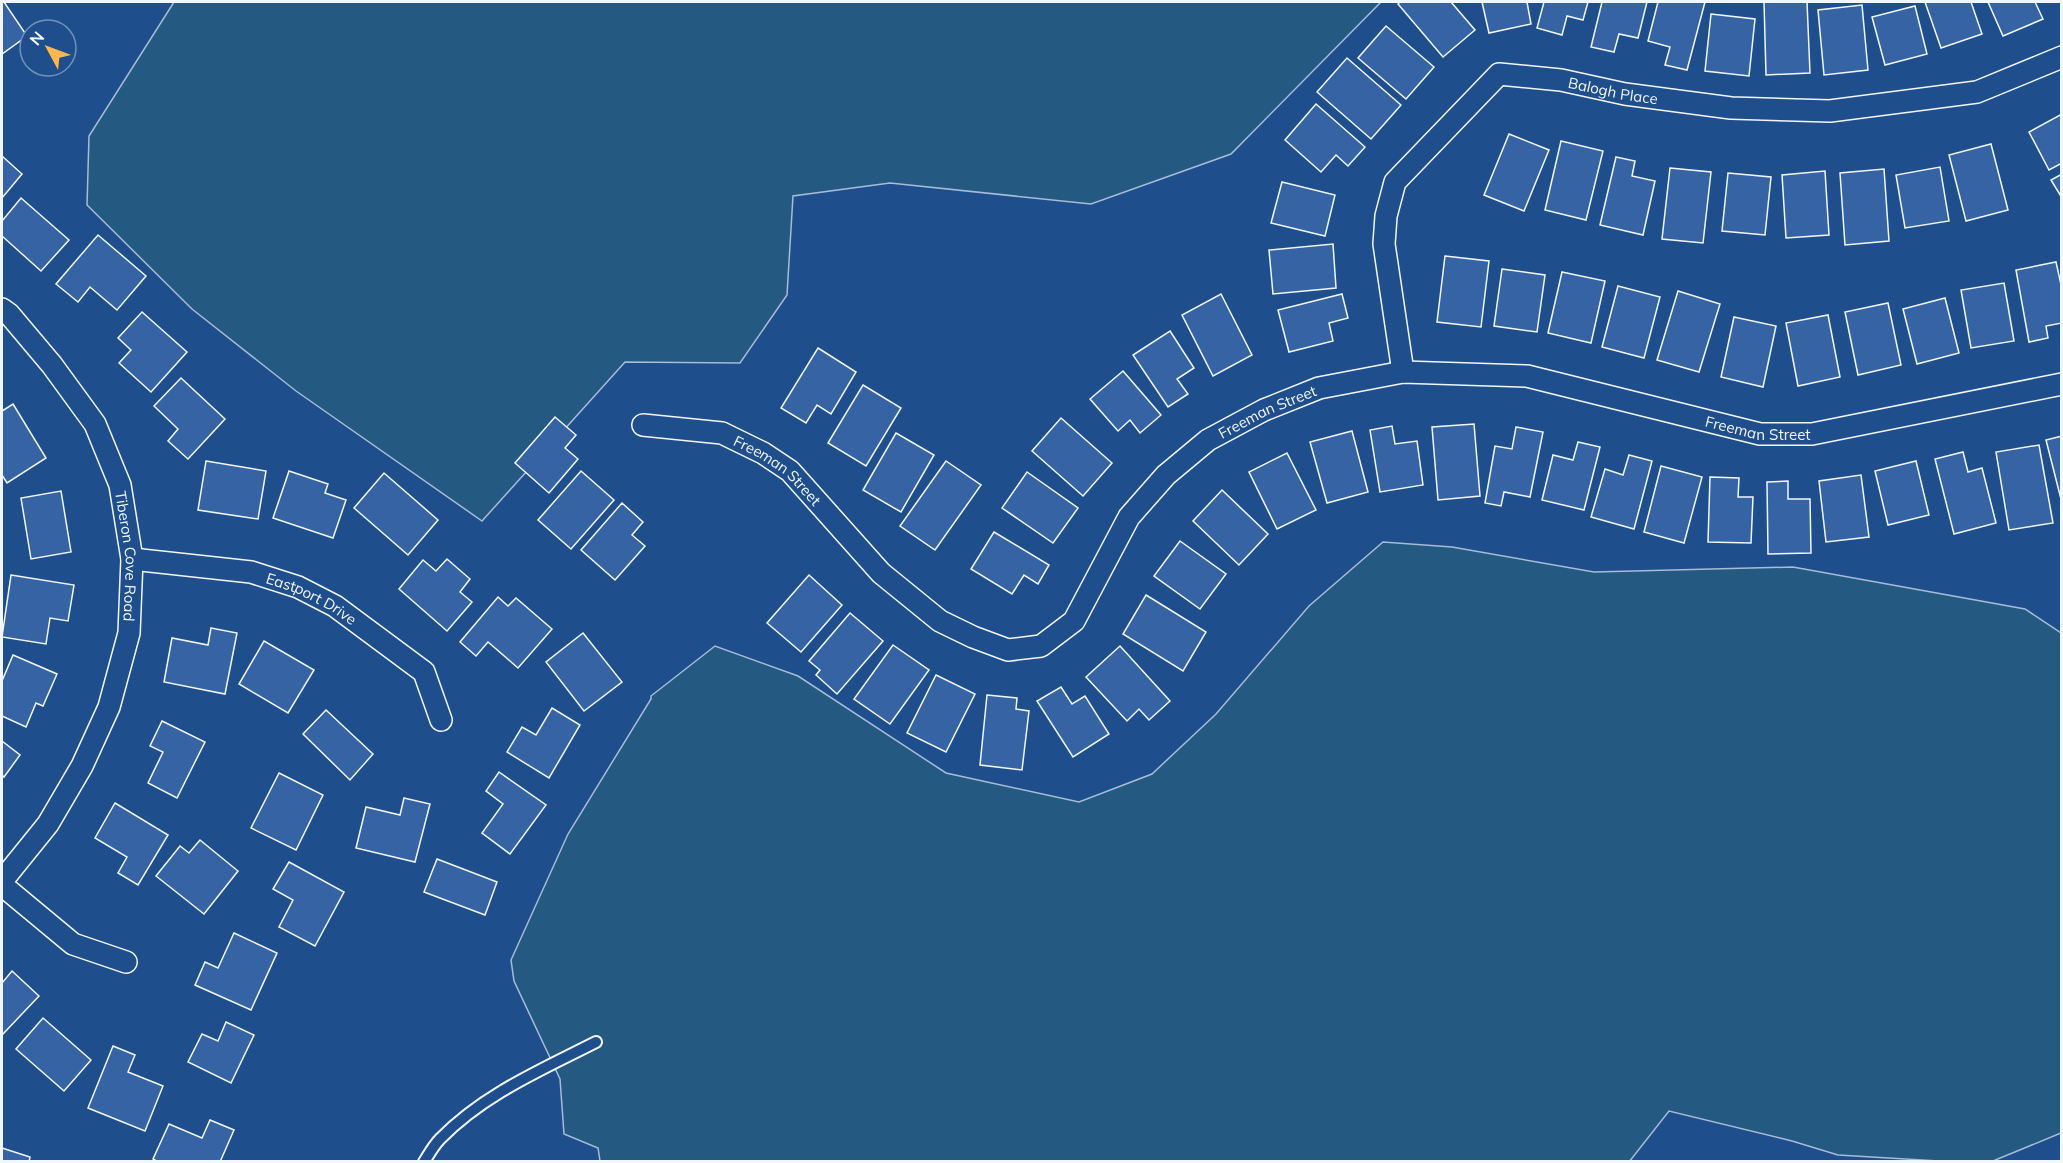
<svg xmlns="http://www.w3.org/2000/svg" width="2063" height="1163" viewBox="0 0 2063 1163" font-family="Mulish,sans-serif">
	<rect width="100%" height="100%" fill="#1f4e8c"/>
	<g fill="#245a82" stroke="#a8bbd7" stroke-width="1.5">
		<polygon points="174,2 1381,2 1231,154 1091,204 890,183 793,196 787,295 740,363 625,362 482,521 296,391 192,309 87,205 89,136"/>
		<polygon points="1383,542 1452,547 1594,572 1793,567 2025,609 2061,633 2061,1133 1993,1161 1939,1161 1838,1155 1792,1141 1669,1111 1629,1162 600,1161 598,1148 564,1134 560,1079 514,981 511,960 568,834 651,699 651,696 715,646 798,676 946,773 1079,802 1152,774 1216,714 1309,606"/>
	</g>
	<g fill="#3563a3" stroke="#f2f6ff" stroke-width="1.5">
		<polygon points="2,2 4,2 27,36 2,54"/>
		<polygon points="1400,2 1451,2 1475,30 1443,57 1398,4"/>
		<polygon points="1482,2 1527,2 1531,24 1489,33"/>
		<polygon points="1544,2 1588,2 1583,20 1567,16 1562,35 1537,28"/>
		<polygon points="1602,2 1647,2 1638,38 1619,34 1614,52 1591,47"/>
		<polygon points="1658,2 1705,2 1687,70 1665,65 1670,47 1648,41"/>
		<polygon points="1764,2 1807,2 1810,73 1766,75"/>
		<polygon points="1925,2 1971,2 1982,34 1941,48"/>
		<polygon points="1988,2 2035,2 2043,19 2003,36"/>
		<polygon points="1862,5 1868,70 1824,75 1818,10"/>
		<polygon points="1915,6 1927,54 1885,65 1872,17"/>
		<polygon points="1711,14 1755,19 1749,76 1705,71"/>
		<polygon points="1386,26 1434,67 1406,99 1358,58"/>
		<polygon points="1347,58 1401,105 1371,139 1317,92"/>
		<polygon points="1316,104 1365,147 1348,166 1336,155 1321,172 1285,140"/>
		<polygon points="2062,114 2062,163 2049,170 2029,132"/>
		<polygon points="1509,134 1549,150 1524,211 1484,195"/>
		<polygon points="1561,141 1603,151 1586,220 1545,210"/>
		<polygon points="1991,144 2008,210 1966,221 1949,155"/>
		<polygon points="2,156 22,174 2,198"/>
		<polygon points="1616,157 1635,161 1632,176 1655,181 1643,235 1600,225"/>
		<polygon points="1940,167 1949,221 1905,228 1896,175"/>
		<polygon points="1670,168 1711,172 1703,243 1662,239"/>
		<polygon points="1884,169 1889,241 1845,245 1840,173"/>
		<polygon points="1825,171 1829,235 1786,238 1782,175"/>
		<polygon points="1728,173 1771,177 1765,235 1722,231"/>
		<polygon points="2062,174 2062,198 2051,180"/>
		<polygon points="1282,182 1335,195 1325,236 1271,223"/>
		<polygon points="21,198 69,240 41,271 2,236 2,221"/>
		<polygon points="98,235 146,276 117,310 90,287 78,302 56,284"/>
		<polygon points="1333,244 1336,288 1273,294 1269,250"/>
		<polygon points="1445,256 1489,261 1481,327 1437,322"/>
		<polygon points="2056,262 2062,289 2062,323 2046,326 2048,338 2029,342 2016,270"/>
		<polygon points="1502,269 1545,275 1537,332 1494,326"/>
		<polygon points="1562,272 1605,281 1591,343 1548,333"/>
		<polygon points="2004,283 2014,341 1971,348 1961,290"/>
		<polygon points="1618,286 1660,297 1644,358 1602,347"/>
		<polygon points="1678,291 1720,304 1699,372 1657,360"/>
		<polygon points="1221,294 1252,355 1213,376 1182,315"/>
		<polygon points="1342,294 1348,318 1329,323 1333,341 1289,352 1278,310"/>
		<polygon points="1945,298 1959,353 1917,364 1903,309"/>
		<polygon points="1888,303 1901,365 1858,375 1845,312"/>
		<polygon points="142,312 187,352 151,392 119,363 131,350 118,338"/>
		<polygon points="1828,315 1840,377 1798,386 1786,323"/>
		<polygon points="1734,317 1776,326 1763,387 1721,377"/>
		<polygon points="1170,331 1194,368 1177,379 1188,394 1168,407 1133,355"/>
		<polygon points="818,348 856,372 831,414 817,405 806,423 781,408"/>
		<polygon points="1123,371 1161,415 1140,433 1130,420 1118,431 1090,399"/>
		<polygon points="181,378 225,419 188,459 168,441 178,429 154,406"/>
		<polygon points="863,385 901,408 866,466 828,443"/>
		<polygon points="13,404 46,458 7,483 2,475 2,411"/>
		<polygon points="555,417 576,435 565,448 578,459 549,493 515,463"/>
		<polygon points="1061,418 1112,463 1083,496 1032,451"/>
		<polygon points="1474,424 1480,496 1438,500 1432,427"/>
		<polygon points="1392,426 1395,444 1417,441 1423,485 1380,492 1370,430"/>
		<polygon points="1516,427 1543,432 1530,497 1504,492 1501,506 1485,503 1495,446 1512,449"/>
		<polygon points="1352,431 1368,492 1327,503 1310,442"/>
		<polygon points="896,433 934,455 901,512 863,490"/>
		<polygon points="2062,436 2062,503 2046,440"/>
		<polygon points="1578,442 1600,447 1584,510 1542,500 1553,455 1573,460"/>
		<polygon points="2039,445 2053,523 2009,530 1996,452"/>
		<polygon points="1963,452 1968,472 1982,468 1996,523 1954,534 1935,459"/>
		<polygon points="1287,453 1316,510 1277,529 1249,472"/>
		<polygon points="1629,455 1652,461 1634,529 1591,517 1605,469 1623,475"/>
		<polygon points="206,461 266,471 258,519 198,510"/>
		<polygon points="946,461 981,485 935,550 900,526"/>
		<polygon points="1916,461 1929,515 1888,525 1875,471"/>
		<polygon points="1661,466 1702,477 1684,543 1644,532"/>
		<polygon points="289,471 328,484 325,493 346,500 333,538 273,518"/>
		<polygon points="581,471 614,500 571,549 538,520"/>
		<polygon points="1027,472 1078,508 1053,543 1002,508"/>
		<polygon points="384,473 438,520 408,555 354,508"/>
		<polygon points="1861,475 1869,537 1826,542 1819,481"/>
		<polygon points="1710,477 1739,478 1738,497 1753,497 1751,543 1708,542"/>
		<polygon points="1788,481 1788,499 1810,499 1811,553 1768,554 1767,482"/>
		<polygon points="1222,490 1268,534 1239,565 1193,521"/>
		<polygon points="61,491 71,552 31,559 21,498"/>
		<polygon points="622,503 643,522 632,535 645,546 615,580 581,550"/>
		<polygon points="994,532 1049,565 1038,584 1024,575 1012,594 971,569"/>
		<polygon points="1180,541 1226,574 1200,609 1154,576"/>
		<polygon points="447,559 470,579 460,592 472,602 447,631 399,589 423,560 436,571"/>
		<polygon points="11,575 74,585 68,621 50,618 46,644 2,637"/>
		<polygon points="809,575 842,605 801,652 767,623"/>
		<polygon points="1146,595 1206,632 1183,671 1123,634"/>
		<polygon points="498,597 508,606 516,598 552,629 518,668 488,642 476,656 460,642"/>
		<polygon points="850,613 883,641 837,694 816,675 820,670 809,661"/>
		<polygon points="211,628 237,633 225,694 164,682 172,638 208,645"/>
		<polygon points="583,633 622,682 584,711 546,662"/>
		<polygon points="264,641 314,670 288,713 239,684"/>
		<polygon points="893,645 929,670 890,724 854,699"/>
		<polygon points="1120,646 1170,701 1149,720 1139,709 1127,721 1086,677"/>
		<polygon points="13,655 57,674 43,706 36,703 26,727 2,716 2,681"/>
		<polygon points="936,675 975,694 946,752 907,733"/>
		<polygon points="1061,687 1072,704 1085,696 1109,734 1073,757 1037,701"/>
		<polygon points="987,695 1017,698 1016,709 1029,711 1022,770 980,765"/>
		<polygon points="552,708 580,725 549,778 507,752 522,727 536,735"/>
		<polygon points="326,710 373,754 350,780 303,734"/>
		<polygon points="162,721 205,742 177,798 148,783 163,752 150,746"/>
		<polygon points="2,741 20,755 4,777 2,775"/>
		<polygon points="499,772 546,805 510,854 482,833 503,804 486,791"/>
		<polygon points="279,773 323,795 296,850 251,828"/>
		<polygon points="404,798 430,804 415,862 356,848 366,807 400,815"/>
		<polygon points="115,803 168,835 138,885 118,873 127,857 95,838"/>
		<polygon points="200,840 238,871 204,914 156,876 180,846 189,853"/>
		<polygon points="437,859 497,882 485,915 424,892"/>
		<polygon points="289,862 344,892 315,946 279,927 293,900 273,889"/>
		<polygon points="234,933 277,953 251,1010 195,985 205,962 218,968"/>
		<polygon points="12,971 39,996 2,1035 2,983"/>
		<polygon points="43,1018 91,1060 64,1091 16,1049"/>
		<polygon points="226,1022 254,1035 231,1083 188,1062 202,1034 218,1041"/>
		<polygon points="113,1046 135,1055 128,1072 163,1086 145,1131 88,1108"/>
		<polygon points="210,1120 234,1130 220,1162 158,1162 153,1159 169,1124 202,1138"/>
		<polygon points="2,1148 30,1157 29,1162 2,1162"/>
	</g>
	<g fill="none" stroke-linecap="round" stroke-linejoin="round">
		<defs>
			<path id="service" d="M424,1162C429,1154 434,1145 440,1139C484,1094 541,1070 596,1042"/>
			<g id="minor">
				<path id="s1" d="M2,309L9,314L52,365L95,424L120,485L132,559L129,633L109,707L82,766L48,824L2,881"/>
				<path id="s2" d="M1403,372L1384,244L1386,216L1395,182L1499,74L1561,80L1625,94L1731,108L1830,111L1977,92L2062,57"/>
				<path id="s3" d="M643,425L722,433L763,453L790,471L881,573L940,621L973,637L1008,650L1041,646L1074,621L1129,517L1166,475L1208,440L1264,410L1319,388L1403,372L1527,376L1760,434H1812L2062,384"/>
				<path id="s4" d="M132,559L251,572L298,587L335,606L424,672L441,720"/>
				<polyline points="2,885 73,944 126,962"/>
			</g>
		</defs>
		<use href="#service" stroke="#f2f6ff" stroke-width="14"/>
		<use href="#minor" stroke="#f2f6ff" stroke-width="24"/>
		<use href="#service" stroke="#1f4e8c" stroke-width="10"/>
		<use href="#minor" stroke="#1f4e8c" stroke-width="21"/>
	</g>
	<g text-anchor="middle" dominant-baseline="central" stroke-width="4.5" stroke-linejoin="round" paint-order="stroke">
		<g font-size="15" fill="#f2f6ff" stroke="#1f4e8c">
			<text stroke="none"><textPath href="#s2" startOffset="458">Balogh Place</textPath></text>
			<text stroke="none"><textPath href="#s3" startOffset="813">Freeman Street</textPath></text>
			<text stroke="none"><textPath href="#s3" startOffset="1317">Freeman Street</textPath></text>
			<text stroke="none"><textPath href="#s3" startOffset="147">Freeman Street</textPath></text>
			<text stroke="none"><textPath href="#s1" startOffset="286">Tiberon Cove Road</textPath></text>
			<text stroke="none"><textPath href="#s4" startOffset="186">Eastport Drive</textPath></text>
		</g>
	</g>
	<rect width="2063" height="1163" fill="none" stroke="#f2f6ff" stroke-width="6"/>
	<g transform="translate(48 48) rotate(311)"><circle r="28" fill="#1f4e8c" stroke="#7391ba" stroke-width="1.5"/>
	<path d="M0-4.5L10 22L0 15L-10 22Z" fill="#ffb74d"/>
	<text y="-9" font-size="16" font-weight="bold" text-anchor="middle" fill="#f2f6ff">N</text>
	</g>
</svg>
